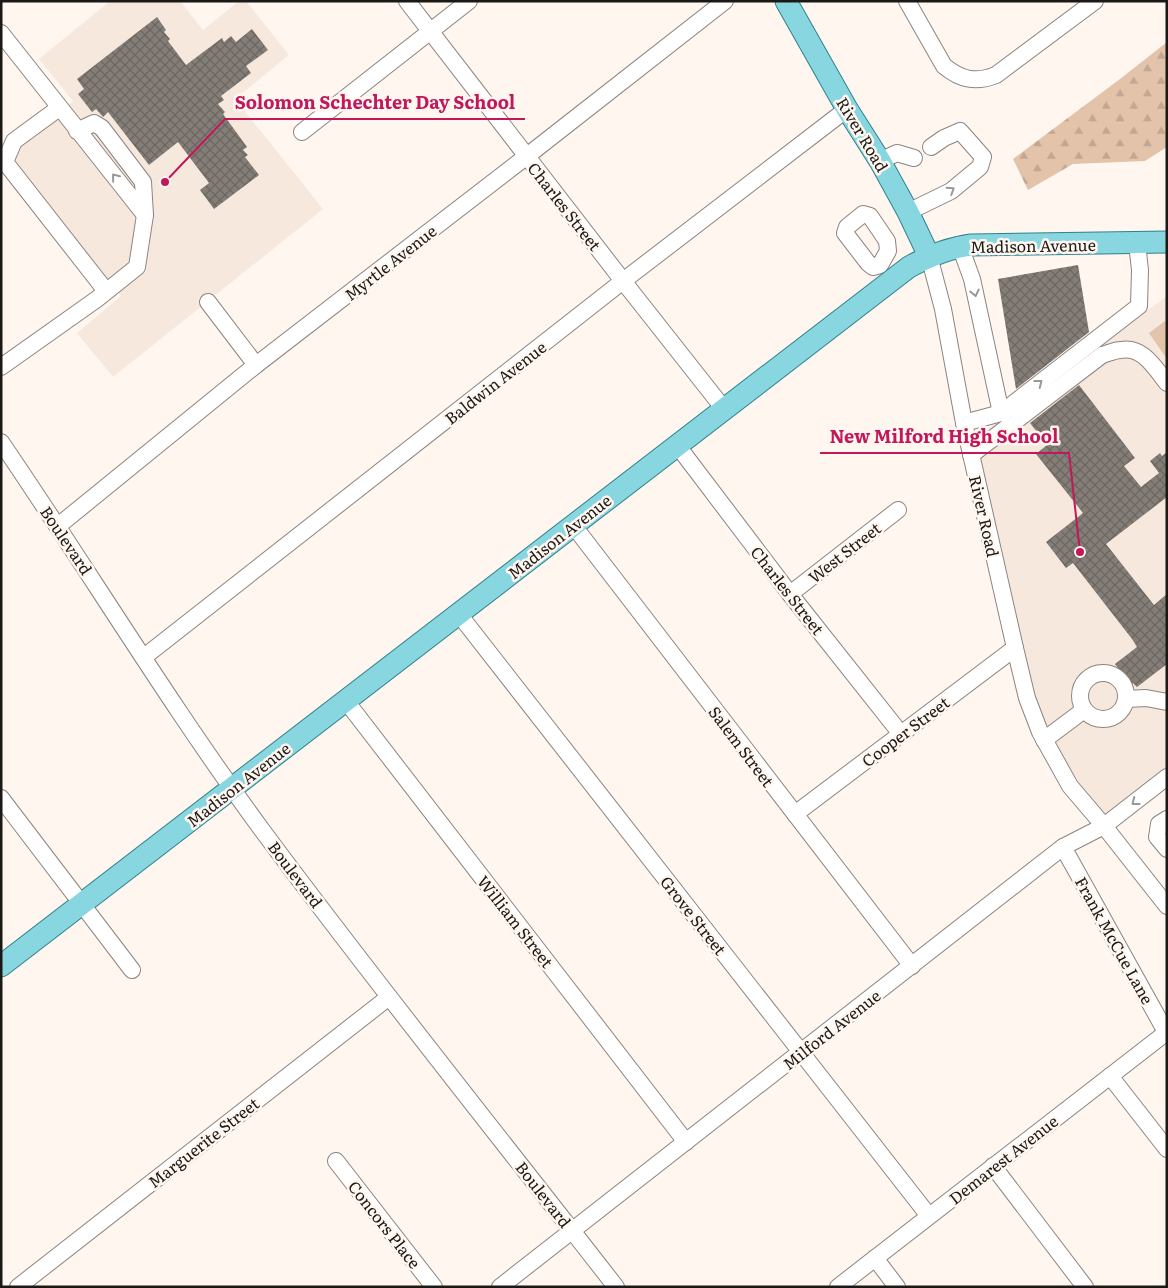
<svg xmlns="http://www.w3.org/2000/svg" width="1168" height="1288" viewBox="0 0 1168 1288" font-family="Literata,serif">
	<defs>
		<pattern id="forest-firs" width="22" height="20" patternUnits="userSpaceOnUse" patternTransform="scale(1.25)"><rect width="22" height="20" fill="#e3c3aa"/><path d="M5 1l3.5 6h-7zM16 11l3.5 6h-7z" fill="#c2a792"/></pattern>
		<pattern id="building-cross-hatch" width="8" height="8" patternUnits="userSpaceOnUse" patternTransform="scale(1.25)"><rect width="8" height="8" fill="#857e78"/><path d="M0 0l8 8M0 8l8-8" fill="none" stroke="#6c6661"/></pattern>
	</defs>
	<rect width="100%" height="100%" fill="#fff6f0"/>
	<g fill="#f7e8dd">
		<polygon points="110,1 180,1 203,30 239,1 246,1 289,55 235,99 323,209 113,377 77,333 121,296 7,154 73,101 39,59"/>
		<polygon points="1167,296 1167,777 1104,826 1040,732 969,443"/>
	</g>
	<polygon fill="url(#forest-firs)" points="1167,42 1167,147 1145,161 1073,164 1028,190 1013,159 1120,79"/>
	<polygon fill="#e3c3aa" points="1165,321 1167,323 1167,359 1149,333"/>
	<g fill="url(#building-cross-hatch)">
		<polygon points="157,17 166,30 164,32 170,39 168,41 186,65 222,38 224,42 231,36 236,42 252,29 268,50 246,66 251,73 221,96 224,100 218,104 225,112 223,114 247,147 243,150 248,155 245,157 259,175 214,209 200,190 209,183 178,142 149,165 108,112 103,117 96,109 92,112 78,94 84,89 77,79"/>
		<polygon points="1078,265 1089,332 1016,389 998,279"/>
		<polygon points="1079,385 1135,458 1124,466 1141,487 1159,473 1150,461 1160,453 1162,456 1167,452 1167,497 1106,544 1154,605 1167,594 1167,664 1137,687 1133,683 1131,685 1115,664 1137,647 1132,639 1073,563 1066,568 1046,542 1083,513 1036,454 1047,445 1030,423"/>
	</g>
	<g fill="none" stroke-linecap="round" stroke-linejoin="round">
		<defs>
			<g id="minor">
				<polyline points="407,1 623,281 724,409"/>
				<path d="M907,1L944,66C961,80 976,83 996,75L1095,1"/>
				<polyline points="1,33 145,215"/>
				<polyline points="59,108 14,141 5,162 106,291"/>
				<polyline points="302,132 469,1"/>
				<polyline points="880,161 897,153 914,158"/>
				<polyline points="908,212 951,191 980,167 983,157 960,131 944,138 931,147"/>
				<polygon points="863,214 870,216 887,241 888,251 880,265 873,267 868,263 845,233 847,227"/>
				<polyline points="960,246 972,279 1001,413"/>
				<polyline points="929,256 943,309 964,423 1015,648 1027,698 1040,732 1070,786 1104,826 1167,906"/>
				<polyline points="208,302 256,365"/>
				<polyline points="1,367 97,299 137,267 145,215 143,182 102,128 94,123 77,131"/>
				<polyline points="964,423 1001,413 1139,306 1140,270 1137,243"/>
				<path d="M1,442C89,571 170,705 262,830C377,985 498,1135 616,1287"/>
				<polyline points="677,445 790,594 901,734"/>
				<path d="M971,455L1102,355C1109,353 1115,350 1121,350C1143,346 1155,368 1167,383"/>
				<polyline points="573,525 912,966"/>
				<polyline points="58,526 256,365 527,156 725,1"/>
				<polyline points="790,594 898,510"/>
				<polyline points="458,613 929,1216"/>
				<polyline points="144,657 623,281 847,109"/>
				<circle cx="1103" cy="696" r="23"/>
				<polyline points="1126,699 1146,698 1167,702"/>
				<polyline points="346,701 686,1142"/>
				<polyline points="1044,740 1084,710"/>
				<polyline points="1,798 132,970"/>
				<polyline points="795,814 1015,648"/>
				<polyline points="1167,819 1159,824 1157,837 1167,849"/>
				<polyline points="1063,847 1166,1032"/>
				<polyline points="1110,1076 1167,1149"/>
				<polyline points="336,1161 434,1287"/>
				<polyline points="993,1166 1085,1287"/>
				<polyline points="875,1258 897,1287"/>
				<polyline points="18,1287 389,997"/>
				<polyline points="500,1287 1063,847 1104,826 1167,777"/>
				<polyline points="838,1287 1167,1032"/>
			</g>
			<g id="major">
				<polyline points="786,1 847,109 880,161 908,212 929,256"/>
				<path d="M1,966L909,267C929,256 948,248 971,245L1167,242"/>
			</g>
		</defs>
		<use href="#minor" stroke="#8c847f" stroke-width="18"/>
		<use href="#major" stroke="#2e828c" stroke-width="23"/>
		<use href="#minor" stroke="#fff" stroke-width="16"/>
		<use href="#major" stroke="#88d6e0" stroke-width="21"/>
	</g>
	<defs><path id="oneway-chevron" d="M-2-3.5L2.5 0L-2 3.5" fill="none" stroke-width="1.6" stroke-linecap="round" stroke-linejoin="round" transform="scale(1.25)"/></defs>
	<g stroke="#989896">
		<use href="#oneway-chevron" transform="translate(115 177) rotate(-129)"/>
		<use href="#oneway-chevron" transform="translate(951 190) rotate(-33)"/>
		<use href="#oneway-chevron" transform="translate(975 293) rotate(78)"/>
		<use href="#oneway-chevron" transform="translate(1039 383) rotate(-38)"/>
		<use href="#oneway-chevron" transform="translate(1135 802) rotate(142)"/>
	</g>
	<g text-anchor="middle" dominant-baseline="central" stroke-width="5" stroke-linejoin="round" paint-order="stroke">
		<g font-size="16" fill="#1b1916" stroke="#fff6f0">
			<text transform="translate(863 134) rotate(59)">River Road</text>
			<text transform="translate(565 206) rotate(52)">Charles Street</text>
			<text transform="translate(1033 245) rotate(-1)">Madison Avenue</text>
			<text transform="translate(390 262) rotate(-38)">Myrtle Avenue</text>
			<text transform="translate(495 382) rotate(-38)">Baldwin Avenue</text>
			<text transform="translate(985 516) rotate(77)">River Road</text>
			<text transform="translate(559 536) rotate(-38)">Madison Avenue</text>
			<text transform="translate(67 540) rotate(56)">Boulevard</text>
			<text transform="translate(844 552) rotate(-38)">West Street</text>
			<text transform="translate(788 590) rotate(52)">Charles Street</text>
			<text transform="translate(905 731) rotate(-37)">Cooper Street</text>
			<text transform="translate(742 746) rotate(53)">Salem Street</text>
			<text transform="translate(238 784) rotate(-38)">Madison Avenue</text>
			<text transform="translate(296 874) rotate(53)">Boulevard</text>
			<text transform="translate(694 915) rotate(52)">Grove Street</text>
			<text transform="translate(516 921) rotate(52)">William Street</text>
			<text transform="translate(1115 940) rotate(61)">Frank McCue Lane</text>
			<text transform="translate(831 1029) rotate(-38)">Milford Avenue</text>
			<text transform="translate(203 1142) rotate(-38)">Marguerite Street</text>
			<text transform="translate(1003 1159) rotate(-38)">Demarest Avenue</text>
			<text transform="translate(544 1194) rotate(52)">Boulevard</text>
			<text transform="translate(385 1224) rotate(52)">Concors Place</text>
		</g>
	</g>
	<path fill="none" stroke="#c2185b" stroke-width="2" d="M165 182L225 119H525M1080 552L1069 453H820"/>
	<g fill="#c2185b" stroke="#fff6f0" stroke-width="2">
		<circle cx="165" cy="182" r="5"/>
		<circle cx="1080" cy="552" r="5"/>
	</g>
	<g font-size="18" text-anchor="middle" font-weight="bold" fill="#c2185b" stroke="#fff6f0" stroke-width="5" stroke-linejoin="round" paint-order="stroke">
		<text x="375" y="109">Solomon Schechter Day School</text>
		<text x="944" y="443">New Milford High School</text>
	</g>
	<rect width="1168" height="1288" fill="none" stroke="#1b1916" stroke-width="5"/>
</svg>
